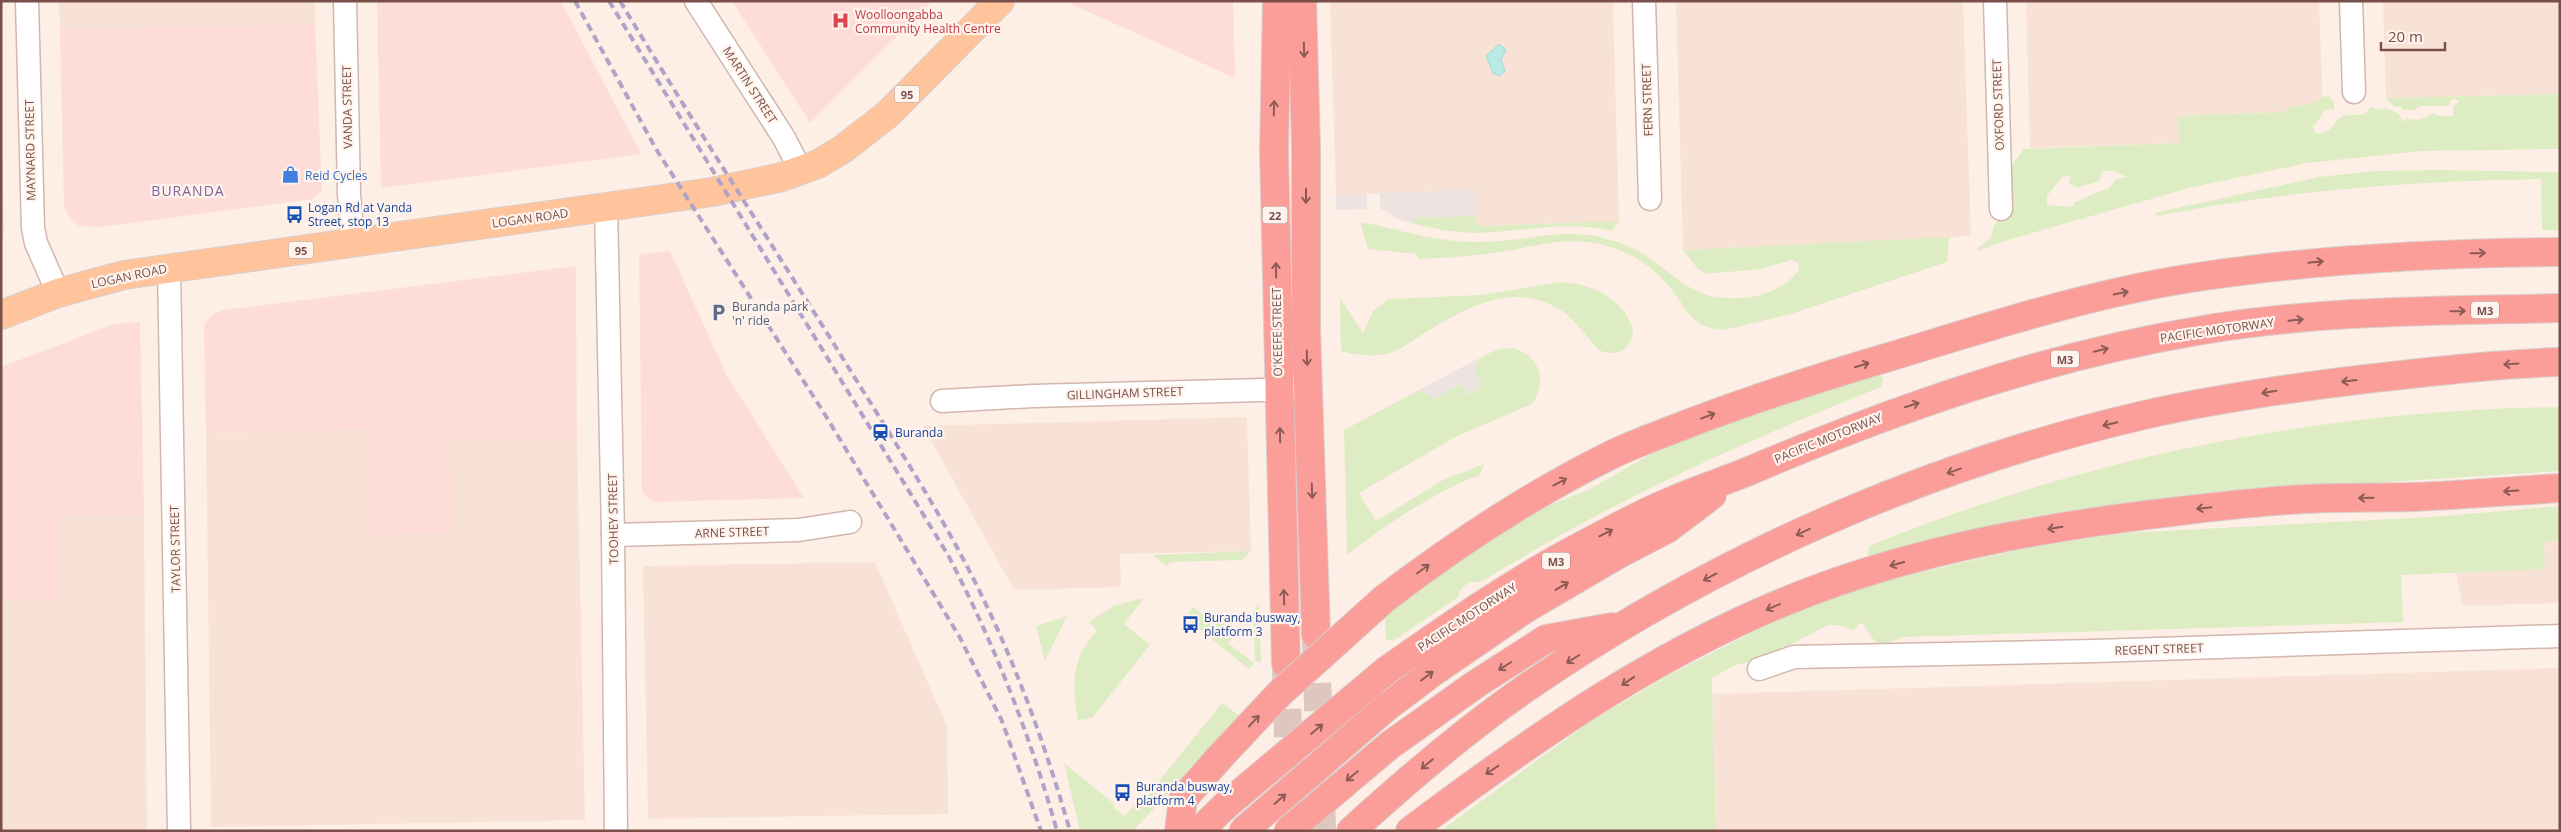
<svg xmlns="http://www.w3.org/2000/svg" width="2561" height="832" viewBox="0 0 2561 832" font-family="'Open Sans',sans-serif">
	<rect width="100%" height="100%" fill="#feefe6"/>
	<g fill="#f8e2d6">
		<polygon points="59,1 315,1 315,24 60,30"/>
		<polygon points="1330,1 1613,1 1619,221 1480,226 1475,222 1474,190 1336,195"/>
		<polygon points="1676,1 1963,1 1971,236 1683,250"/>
		<polygon points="2026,1 2319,1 2323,110 2178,116 2179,143 2030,148"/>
		<polygon points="2383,1 2560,1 2560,94 2386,98"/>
		<polygon points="1247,417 1251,551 1120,554 1121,587 1014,590 923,426"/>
		<polygon points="365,430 367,535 452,532 450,440 577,439 585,820 211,827 206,433"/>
		<polygon points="144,515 147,831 1,831 1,600 60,599 59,516"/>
		<polygon points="2544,541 2560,541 2560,603 2463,606 2456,573 2545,569"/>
		<polygon points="875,562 947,726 948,814 648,819 643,566"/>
		<polygon points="2560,668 2560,831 1716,831 1713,694"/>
	</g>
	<g fill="#fedcd9">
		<polygon points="377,1 561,1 641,154 381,188"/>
		<polygon points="732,1 932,1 810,123"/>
		<polygon points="1071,1 1233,1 1235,78 1069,3"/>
		<polygon points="315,24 322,190 313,199 100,227 79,226 70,218 64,207 60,30"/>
		<polygon points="1,108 4,230 1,252"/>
		<polygon points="670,251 727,376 804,498 653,502 642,492 639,254"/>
		<polygon points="576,266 577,439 450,440 452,533 366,535 365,430 206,433 204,325 212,315 223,310"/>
		<polygon points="140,322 144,515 59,516 60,599 1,600 1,367 114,324"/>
	</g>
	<g fill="#ede3e0">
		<polygon points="1474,190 1475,216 1415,218 1414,224 1400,220 1380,208 1380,193"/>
		<polygon points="1367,194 1367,209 1336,210 1336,195"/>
		<polygon points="1483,356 1479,359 1476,375 1481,387 1466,395 1461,384 1434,399 1419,390"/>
	</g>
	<g fill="#ddecc3" fill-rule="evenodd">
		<path d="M2560,94V149L2422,151L2307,163L2193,187L2008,240L1977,251L1979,247L1991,238L1994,224L2003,218L2004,175L2024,149L2179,143L2178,116L2282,112L2291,107L2310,104L2328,95L2334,102V110L2326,109C2321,114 2321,119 2313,126L2315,133C2330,136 2332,124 2342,116L2364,114L2371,107L2379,110L2387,108L2399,114L2402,122L2407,118C2415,122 2426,119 2432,113L2440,116H2453V107L2459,101L2455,99L2450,101L2449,106H2421L2414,110H2403L2401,107H2394L2386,98ZM2102,171H2112L2128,177L2117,179L2108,189L2095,193L2074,203L2073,207L2047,205V196L2062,177L2071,176L2069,184L2079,187L2099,181Z"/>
		<path d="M2439,170L2560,172V230H2542L2541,179C2412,181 2283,191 2156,216L2155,213L2319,177L2375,171Z"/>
		<path d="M1475,216V222L1481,226L1619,221L1612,231C1565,220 1526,231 1479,233C1457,233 1436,229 1414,224V218Z"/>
		<path d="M1360,222C1399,229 1436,242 1476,242C1515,243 1554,229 1594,236C1613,239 1633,247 1650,258C1674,275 1693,297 1725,298C1752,300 1784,292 1799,269L1798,263L1792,260L1761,269L1705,274L1697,268L1683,250L1949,237L1947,262L1794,313L1724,330C1688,327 1688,308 1668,285C1657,272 1642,260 1626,253C1580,232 1547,244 1500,252C1474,256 1447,258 1420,259L1415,254L1368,249Z"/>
		<path d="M1559,282C1591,283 1621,297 1633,328C1633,348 1618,359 1599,350C1585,336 1576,320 1559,309C1512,280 1461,310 1420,336C1409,343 1400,350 1387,354C1371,357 1356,355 1341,351L1340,298L1363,333L1373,311L1388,299L1482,295Z"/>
		<path d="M1514,348C1540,357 1548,381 1532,404L1455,437L1359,493L1376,521L1443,480L1484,464L1479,476C1443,486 1377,531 1347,555L1344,430L1419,390L1434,399L1461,384L1467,395L1481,387L1475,370C1479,352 1498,349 1514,348Z"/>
		<path d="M1875,374L1883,378L1881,387C1742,442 1608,503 1481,582H1469L1460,590L1458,597L1393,641L1386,640L1385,615L1465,554L1542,508L1590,489L1651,454L1735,419Z"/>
		<path d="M2560,407V471L2371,483L2226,495L2205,493L2027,517L1974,529L1870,557L1868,554L1869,546C2092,455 2319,411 2560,407Z"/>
		<polygon points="2560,506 2560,541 2544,541 2545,569 2401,575 2403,622 1903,637 1881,646 1871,637 1863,624 1859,623 1854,630 1837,625 1828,625 1765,658 1735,665 1712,678 1716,831 1440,831 1587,724 1669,675 1759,629 1807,608 1887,580 2027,548 2125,533 2432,517"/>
		<polygon points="1251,551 1242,560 1170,562 1167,566 1153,555"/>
		<path d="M1144,598L1124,624L1150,645L1092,718L1078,720C1072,686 1071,657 1097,631L1089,622L1113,606Z"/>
		<polygon points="1259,604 1261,663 1255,660 1253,612"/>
		<polygon points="1193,607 1207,618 1212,612 1225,623 1220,629 1232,638 1228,643 1254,663 1249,669 1192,623 1186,616"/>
		<polygon points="1067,616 1045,661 1036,626"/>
		<polygon points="1222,703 1240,716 1133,831 1080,831 1064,763 1114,804 1113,807 1125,816 1135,804 1139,806"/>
	</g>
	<polygon fill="#b9e9e5" stroke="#9edbd7" points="1499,44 1506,50 1501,60 1505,71 1499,76 1493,73 1486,56"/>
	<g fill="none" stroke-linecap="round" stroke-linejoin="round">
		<g stroke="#ddc7bf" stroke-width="28" stroke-dasharray="28 14" stroke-linecap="butt">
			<polyline points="1316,641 1322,831"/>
			<polyline points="1286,667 1291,831"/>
		</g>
		<defs>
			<g id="street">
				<polyline points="27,1 33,228 36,243 58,293"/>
				<polyline points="345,1 349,194 353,243"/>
				<polyline points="696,1 784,138 801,171"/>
				<polyline points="1644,1 1650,199"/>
				<polyline points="1995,1 2001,209"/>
				<polyline points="2351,1 2354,92"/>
				<polyline points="606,207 613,535 616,831"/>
				<polyline points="169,268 179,831"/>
				<polyline points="942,401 1033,396 1297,389"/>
				<polyline points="613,535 799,530 850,522"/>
				<polyline points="1759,669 1794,657 2095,651 2560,636"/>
			</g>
			<polyline id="primary" points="1,315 58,293 124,275 712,192 782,177 818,164 843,149 888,114 1000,1"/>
			<g id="highway">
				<polyline points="1277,1 1274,150 1286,664"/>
				<polyline points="1302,1 1306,147 1306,329 1316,635"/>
				<path d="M1384,599C1456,544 1530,495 1611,455C1635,443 1662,434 1687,424C1753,399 1821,377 1889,357C1988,327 2089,294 2191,278C2313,259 2436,253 2560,252"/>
				<path d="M1387,670C1450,626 1514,581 1583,545C1610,531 1638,515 1667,503C1693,491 1722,482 1749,471C1895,409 2045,356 2203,330C2320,310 2441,311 2560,308"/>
				<polyline points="1388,706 1433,672 1525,609 1619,554 1667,529 1712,495"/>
				<polyline points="1390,745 1476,684 1546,639 1612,627"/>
				<polyline points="1179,831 1183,799 1220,757"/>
				<polyline points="1199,831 1226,805"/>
				<path d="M1351,831C1407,780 1464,731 1526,688C1712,560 1924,466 2144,415C2220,398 2297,387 2374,378C2436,371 2497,364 2560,362"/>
				<path d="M1410,831C1536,736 1668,644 1817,589C1925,549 2040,528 2154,514C2198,509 2244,503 2289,500C2330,497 2371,498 2412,497C2461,495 2511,491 2560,488"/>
			</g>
		</defs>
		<use href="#street" stroke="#d3b6ad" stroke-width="25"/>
		<use href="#primary" stroke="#d9cecc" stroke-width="30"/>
		<use href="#highway" stroke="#d9cecc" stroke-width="30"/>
		<use href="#street" stroke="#fff" stroke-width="22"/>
		<use href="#primary" stroke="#ffc49b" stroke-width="28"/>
		<use href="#highway" stroke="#fb9e99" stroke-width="28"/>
		<g stroke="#afa3c8" stroke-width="4" stroke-dasharray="8 5" stroke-linecap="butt">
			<polyline points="575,1 656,149 824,413 959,636 1002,721 1041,831"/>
			<path d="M609,1L948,555C994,643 1030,735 1057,831"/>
			<path d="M620,1C692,121 768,238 842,357C888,432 938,507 977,586C1016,664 1046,747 1070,831"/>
		</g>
		<defs>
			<g id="highway-bridge">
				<polyline points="1220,757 1281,692 1384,599"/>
				<polyline points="1226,805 1387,670"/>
				<polyline points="1243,831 1388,706"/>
				<polyline points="1288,831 1390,745"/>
			</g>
		</defs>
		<use href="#highway-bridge" stroke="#d9cecc" stroke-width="30" stroke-linecap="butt"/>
		<use href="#highway-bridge" stroke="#fb9e99" stroke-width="28"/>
	</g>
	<defs><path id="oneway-shaft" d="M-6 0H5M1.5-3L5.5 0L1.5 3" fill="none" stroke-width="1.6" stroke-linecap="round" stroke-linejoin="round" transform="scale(1.25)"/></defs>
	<g stroke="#8c5b55">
		<use href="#oneway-shaft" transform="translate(1304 50) rotate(89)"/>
		<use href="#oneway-shaft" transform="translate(1274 108) rotate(-88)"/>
		<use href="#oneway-shaft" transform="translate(1306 196) rotate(90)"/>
		<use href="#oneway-shaft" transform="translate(2478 253) rotate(-1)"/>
		<use href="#oneway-shaft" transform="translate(2316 262) rotate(-6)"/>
		<use href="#oneway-shaft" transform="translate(1276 270) rotate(-91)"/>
		<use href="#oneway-shaft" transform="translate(2121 293) rotate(-12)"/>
		<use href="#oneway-shaft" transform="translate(2458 311) rotate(-1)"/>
		<use href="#oneway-shaft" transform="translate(2296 320) rotate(-6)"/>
		<use href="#oneway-shaft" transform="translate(2101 350) rotate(-14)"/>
		<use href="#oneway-shaft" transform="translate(1307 358) rotate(88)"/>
		<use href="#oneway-shaft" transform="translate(2511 364) rotate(176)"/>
		<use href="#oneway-shaft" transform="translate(1862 365) rotate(-17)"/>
		<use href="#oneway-shaft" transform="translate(2349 381) rotate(173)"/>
		<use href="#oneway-shaft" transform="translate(2269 392) rotate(171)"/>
		<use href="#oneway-shaft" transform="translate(1912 405) rotate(-18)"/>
		<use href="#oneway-shaft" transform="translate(1708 416) rotate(-21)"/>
		<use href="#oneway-shaft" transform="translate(2110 424) rotate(166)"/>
		<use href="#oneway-shaft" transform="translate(1280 435) rotate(-91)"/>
		<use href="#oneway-shaft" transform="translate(1954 471) rotate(160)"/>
		<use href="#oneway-shaft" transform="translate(1560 482) rotate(-28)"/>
		<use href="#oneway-shaft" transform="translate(1312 491) rotate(88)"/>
		<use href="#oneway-shaft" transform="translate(2511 491) rotate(177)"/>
		<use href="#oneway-shaft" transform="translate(2366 498) rotate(179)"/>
		<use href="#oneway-shaft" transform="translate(2204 508) rotate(174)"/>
		<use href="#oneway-shaft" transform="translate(2055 528) rotate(170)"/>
		<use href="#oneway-shaft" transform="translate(1803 532) rotate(155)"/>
		<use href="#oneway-shaft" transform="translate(1606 533) rotate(-27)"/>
		<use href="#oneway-shaft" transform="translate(1897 564) rotate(164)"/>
		<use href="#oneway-shaft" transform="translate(1423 569) rotate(-37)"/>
		<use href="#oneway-shaft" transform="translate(1710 577) rotate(152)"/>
		<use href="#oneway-shaft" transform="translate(1562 586) rotate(-31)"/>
		<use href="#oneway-shaft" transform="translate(1284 597) rotate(-92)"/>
		<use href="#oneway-shaft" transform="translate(1773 607) rotate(157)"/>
		<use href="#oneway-shaft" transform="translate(1573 659) rotate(148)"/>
		<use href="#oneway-shaft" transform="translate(1505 666) rotate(148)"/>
		<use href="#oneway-shaft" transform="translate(1427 676) rotate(-37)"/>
		<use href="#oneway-shaft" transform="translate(1628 681) rotate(147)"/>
		<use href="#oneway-shaft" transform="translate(1254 721) rotate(-47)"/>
		<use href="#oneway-shaft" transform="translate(1317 729) rotate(-40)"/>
		<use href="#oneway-shaft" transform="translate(1427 764) rotate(140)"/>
		<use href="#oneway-shaft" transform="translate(1492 770) rotate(146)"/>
		<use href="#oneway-shaft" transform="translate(1352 776) rotate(140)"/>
		<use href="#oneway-shaft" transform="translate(1280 799) rotate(-41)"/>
	</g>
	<defs>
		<symbol id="hospital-bare" viewBox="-9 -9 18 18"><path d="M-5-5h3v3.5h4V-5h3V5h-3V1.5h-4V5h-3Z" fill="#e0444e" stroke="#fff4ed" stroke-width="2.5" paint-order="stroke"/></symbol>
		<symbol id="shop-bare" viewBox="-9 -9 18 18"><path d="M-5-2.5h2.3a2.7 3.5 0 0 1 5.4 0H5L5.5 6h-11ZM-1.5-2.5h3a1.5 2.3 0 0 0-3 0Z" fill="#3f7fe0" stroke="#fff4ed" stroke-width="2.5" paint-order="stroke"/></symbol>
		<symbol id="bus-bare" viewBox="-9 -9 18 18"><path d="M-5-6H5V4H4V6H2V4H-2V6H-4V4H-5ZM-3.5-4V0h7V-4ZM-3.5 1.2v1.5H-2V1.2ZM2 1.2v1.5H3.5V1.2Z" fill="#1a4fb4" stroke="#fff4ed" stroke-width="2.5" paint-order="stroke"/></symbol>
		<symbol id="parking-bare" viewBox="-9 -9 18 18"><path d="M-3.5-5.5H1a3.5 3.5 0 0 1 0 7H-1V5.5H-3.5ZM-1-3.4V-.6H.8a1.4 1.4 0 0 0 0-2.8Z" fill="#5c6f8a" stroke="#fff4ed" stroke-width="2.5" paint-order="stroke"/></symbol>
		<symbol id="station-bare" viewBox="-9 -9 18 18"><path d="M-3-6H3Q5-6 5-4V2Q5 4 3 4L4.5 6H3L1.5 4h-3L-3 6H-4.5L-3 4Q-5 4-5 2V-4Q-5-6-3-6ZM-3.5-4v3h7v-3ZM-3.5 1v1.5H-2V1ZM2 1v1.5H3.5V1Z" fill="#1a4fb4" stroke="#fff4ed" stroke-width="2.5" paint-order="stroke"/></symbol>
	</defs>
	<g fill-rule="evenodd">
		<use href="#hospital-bare" x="828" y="8" width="25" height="25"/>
		<use href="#shop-bare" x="278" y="162" width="25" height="25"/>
		<use href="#bus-bare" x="282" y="202" width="25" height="25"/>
		<use href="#parking-bare" x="706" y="300" width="25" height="25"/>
		<use href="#station-bare" x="868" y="420" width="25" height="25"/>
		<use href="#bus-bare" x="1178" y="612" width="25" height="25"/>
		<use href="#bus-bare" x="1110" y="780" width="25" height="25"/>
	</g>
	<g text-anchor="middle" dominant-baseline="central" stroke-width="4.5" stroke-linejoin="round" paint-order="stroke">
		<g fill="#fff4ed" stroke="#a1807a" stroke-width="1">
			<rect x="894.5" y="85.5" width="25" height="17" rx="4"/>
			<rect x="1262.5" y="206.5" width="25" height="17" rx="4"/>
			<rect x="288.5" y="241.5" width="25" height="17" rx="4"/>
			<rect x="2471" y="301.5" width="28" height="17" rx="4"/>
			<rect x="2051" y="350.5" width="28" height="17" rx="4"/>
			<rect x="1542" y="552.5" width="28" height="17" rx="4"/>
		</g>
		<g font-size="11" font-weight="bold" fill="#794f49">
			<text x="907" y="94">95</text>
			<text x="1275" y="215">22</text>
			<text x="301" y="250">95</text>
			<text x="2485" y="310">M3</text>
			<text x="2065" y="359">M3</text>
			<text x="1556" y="561">M3</text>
		</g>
		<g font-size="12" fill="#be3a42" stroke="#fff4ed" text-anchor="start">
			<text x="855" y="14">Woolloongabba<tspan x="855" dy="14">Community Health Centre</tspan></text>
		</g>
		<g font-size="12" fill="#794f49" stroke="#fff4ed">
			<text transform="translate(750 85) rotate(57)">MARTIN STREET</text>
			<text transform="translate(1647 100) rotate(-92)">FERN STREET</text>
			<text transform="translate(1998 105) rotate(-92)">OXFORD STREET</text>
			<text transform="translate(347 107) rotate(-91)">VANDA STREET</text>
			<text transform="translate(30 150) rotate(-91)">MAYNARD STREET</text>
			<text transform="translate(530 218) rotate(-8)">LOGAN ROAD</text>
			<text transform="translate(129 276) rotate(-12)">LOGAN ROAD</text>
			<text transform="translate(2217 330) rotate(-8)">PACIFIC MOTORWAY</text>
			<text transform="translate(1277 332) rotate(-91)">O'KEEFE STREET</text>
			<text transform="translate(1125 393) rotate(-2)">GILLINGHAM STREET</text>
			<text transform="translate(1828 438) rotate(-22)">PACIFIC MOTORWAY</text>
			<text transform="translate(613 519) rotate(-91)">TOOHEY STREET</text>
			<text transform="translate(732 532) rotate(-2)">ARNE STREET</text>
			<text transform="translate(175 549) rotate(-91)">TAYLOR STREET</text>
			<text transform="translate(1467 617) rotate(-33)">PACIFIC MOTORWAY</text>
			<text transform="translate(2159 649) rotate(-2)">REGENT STREET</text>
		</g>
		<g font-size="12" fill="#366cbe" stroke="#fff4ed" text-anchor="start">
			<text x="305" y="175">Reid Cycles</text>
		</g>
		<g font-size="12" fill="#164399" stroke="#fff4ed" text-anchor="start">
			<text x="308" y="207">Logan Rd at Vanda<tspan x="308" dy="14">Street, stop 13</tspan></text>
			<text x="895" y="432">Buranda</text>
			<text x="1204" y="617">Buranda busway,<tspan x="1204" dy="14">platform 3</tspan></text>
			<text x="1136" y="786">Buranda busway,<tspan x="1136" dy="14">platform 4</tspan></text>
		</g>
		<g font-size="12" fill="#4e5e75" stroke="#fff4ed" text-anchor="start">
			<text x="732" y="306">Buranda park<tspan x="732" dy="14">'n' ride</tspan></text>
		</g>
		<g font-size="14" letter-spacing="1" fill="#7d649c" stroke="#fff4ed">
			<text x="188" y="190">BURANDA</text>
		</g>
	</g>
	<rect width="2561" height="832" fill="none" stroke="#794f49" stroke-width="5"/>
	<path d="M2381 42v8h64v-8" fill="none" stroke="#794f49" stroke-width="2.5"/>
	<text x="2388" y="42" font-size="15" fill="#794f49" stroke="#fff4ed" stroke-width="4" paint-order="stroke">20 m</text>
</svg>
